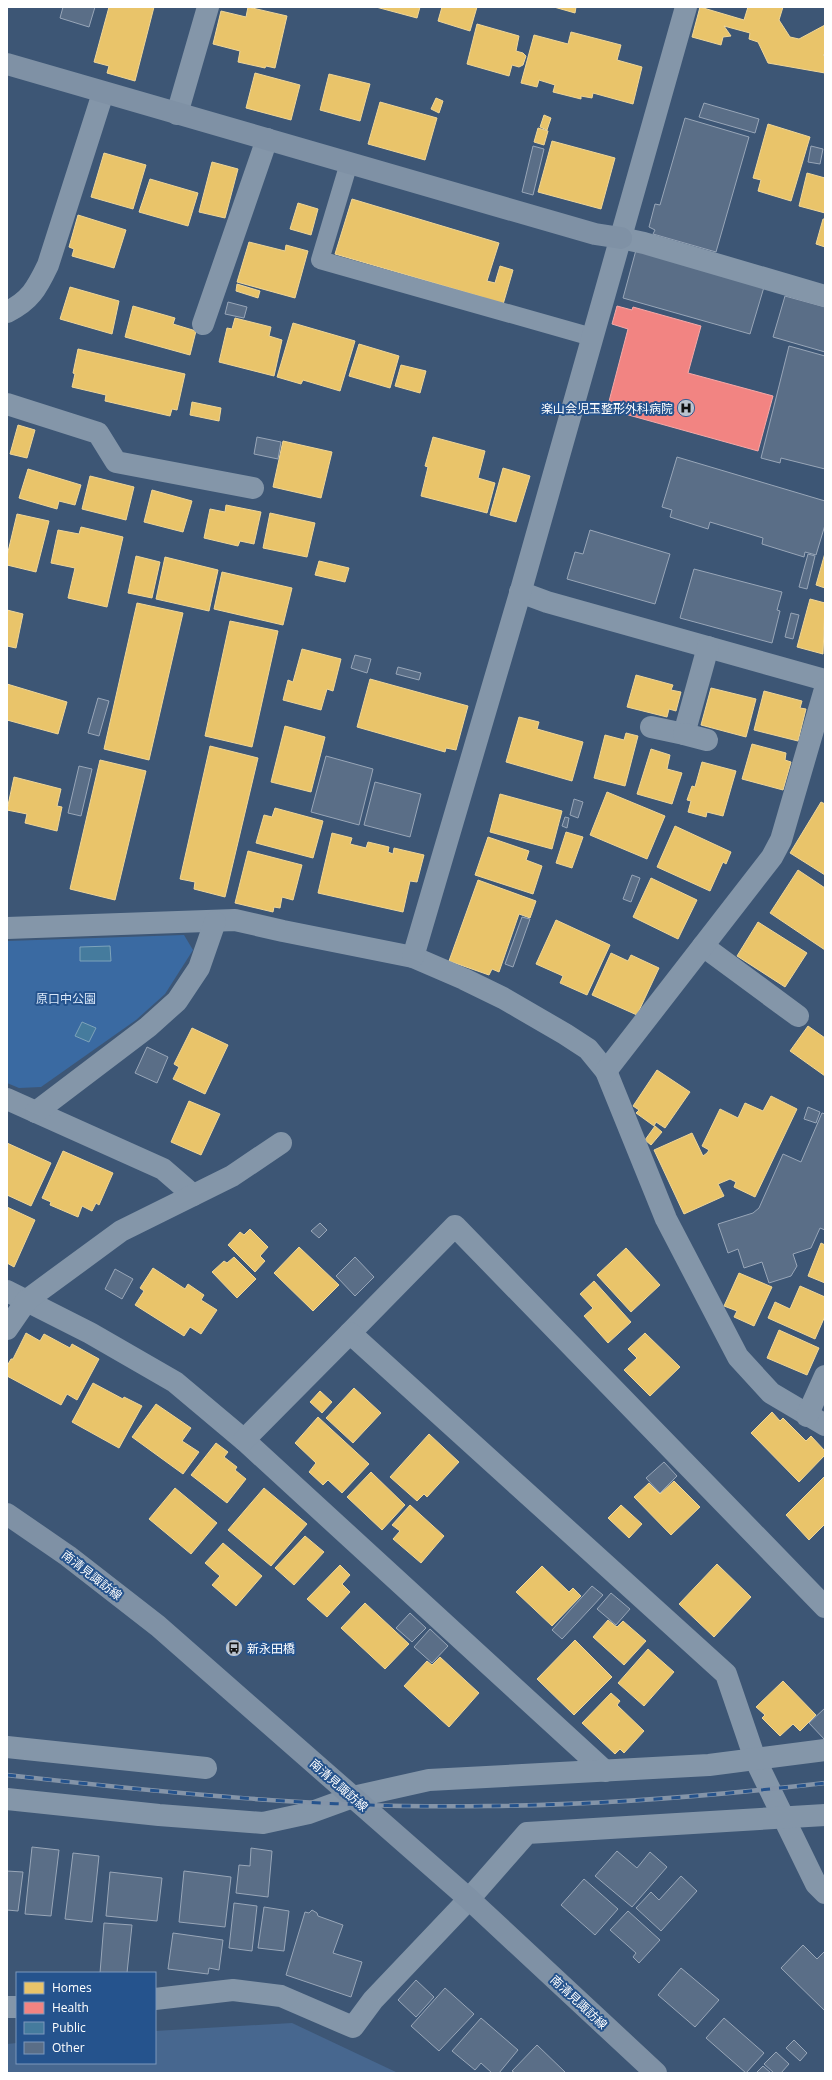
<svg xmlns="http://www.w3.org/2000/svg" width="832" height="2080" viewBox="0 0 832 2080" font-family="'Open Sans','Noto Sans JP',sans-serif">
	<rect width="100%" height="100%" fill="#3d5675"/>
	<polygon fill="#3a6aa2" points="184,935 193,950 165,994 136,1020 41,1087 19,1088 7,1083 7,941"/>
	<polygon fill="#47678f" points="292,2023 398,2073 7,2073 7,2044 17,2043 17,2063 155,2063 155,2031"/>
	<g fill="#e9c46a" stroke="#f0d697">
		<polygon points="109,7 154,7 135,81 107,73 109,66 94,62"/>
		<polygon points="248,7 287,16 275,68 266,66 265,68 238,62 240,51 213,44 221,11 246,17"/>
		<polygon points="376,7 420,7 417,18"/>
		<polygon points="442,7 477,7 470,31 438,21"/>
		<polygon points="554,7 576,7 575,13"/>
		<polygon points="700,7 744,20 748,7 783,7 779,20 790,37 799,39 825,25 825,54 823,55 825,56 825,73 768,63 758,42 749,39 750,33 724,26 731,36 723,37 721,45 692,37"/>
		<polygon points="477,24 519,36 516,51 523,53 526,56 523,65 519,67 512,65 509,76 467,64"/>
		<polygon points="571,32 621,45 617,60 642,67 633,104 593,93 592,98 581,96 581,99 553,92 555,85 539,80 537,87 521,83 534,35 568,44"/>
		<polygon points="255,73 300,85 291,120 246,108"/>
		<polygon points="329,74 370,84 360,121 320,110"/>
		<polygon points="436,98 443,101 439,113 431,109"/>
		<polygon points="380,102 437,118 425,160 368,144"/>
		<polygon points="544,115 551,118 547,130 540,127"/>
		<polygon points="768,124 810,137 791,201 758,191 761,180 753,178"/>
		<polygon points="538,128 548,131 544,145 534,142"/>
		<polygon points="552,141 615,158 601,209 538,192"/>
		<polygon points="104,153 146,165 133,209 91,197"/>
		<polygon points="212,162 238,169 225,218 199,212"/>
		<polygon points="807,173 825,178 825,213 799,206"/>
		<polygon points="150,179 198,193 188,226 139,212"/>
		<polygon points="352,199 499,243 487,281 495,283 500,266 513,270 502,308 482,297 335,254"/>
		<polygon points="298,203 318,209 311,235 290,229"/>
		<polygon points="78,215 126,230 114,268 72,256 74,249 69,247"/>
		<polygon points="823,219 825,219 825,247 816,244"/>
		<polygon points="249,242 285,251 286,245 308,251 295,298 237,282"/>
		<polygon points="237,284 260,291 258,298 236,291"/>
		<polygon points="70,287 119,301 112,334 60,319"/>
		<polygon points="133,306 175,318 173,324 196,331 190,355 125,337"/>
		<polygon points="235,318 271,327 269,336 282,340 274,376 219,362 227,328 232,329"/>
		<polygon points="293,323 355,341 340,391 303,380 301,384 277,377"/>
		<polygon points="359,344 399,356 390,388 349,376"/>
		<polygon points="78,349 185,374 177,410 172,409 170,416 105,401 106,395 72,387 75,374 73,373"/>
		<polygon points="401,365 426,371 420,393 395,386"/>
		<polygon points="192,402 221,408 219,421 190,415"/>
		<polygon points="18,425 35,430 27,458 10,454"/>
		<polygon points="433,437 485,451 478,478 495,483 487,513 421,496 428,467 425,466"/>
		<polygon points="283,441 332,452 321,498 273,487"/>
		<polygon points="503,468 530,476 516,522 490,515"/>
		<polygon points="28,469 81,485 75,505 59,501 57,509 19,498"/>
		<polygon points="90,476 134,487 126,520 82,509"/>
		<polygon points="152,490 192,501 183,532 144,522"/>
		<polygon points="226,505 261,512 254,544 240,541 238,546 204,538 210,509 225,512"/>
		<polygon points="270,513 315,523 307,557 263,548"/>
		<polygon points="17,514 49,521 36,572 7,565 7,556"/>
		<polygon points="81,527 123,537 107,607 68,598 75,568 51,563 58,530 79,534"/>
		<polygon points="825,553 825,588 816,585"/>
		<polygon points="136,556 160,562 152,598 128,593"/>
		<polygon points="165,557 218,570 209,611 156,599"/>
		<polygon points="319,561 349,568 345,582 315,575"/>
		<polygon points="222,572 292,588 283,625 214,609"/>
		<polygon points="810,599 825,603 823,654 797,647"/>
		<polygon points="137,603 183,613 149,760 104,749"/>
		<polygon points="7,610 23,614 16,648 7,646"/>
		<polygon points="230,621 278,631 252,747 205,736"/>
		<polygon points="302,649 341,659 333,691 327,689 321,710 283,700 288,680 293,682"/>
		<polygon points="636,675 673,685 671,690 681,692 676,711 669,709 667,717 627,707"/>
		<polygon points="370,679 468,706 456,750 446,748 445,752 357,727"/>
		<polygon points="7,684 67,702 58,734 7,720"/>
		<polygon points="711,688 756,699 746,737 701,725"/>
		<polygon points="764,691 802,701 800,708 806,709 798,741 754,730"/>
		<polygon points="519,717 539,722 537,729 583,742 572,781 506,762"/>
		<polygon points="285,726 325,737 311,792 271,782"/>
		<polygon points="626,733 638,736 625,786 594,778 605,735 624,740"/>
		<polygon points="752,744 786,753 785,760 791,762 783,790 742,779"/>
		<polygon points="210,746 258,758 225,897 194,889 195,882 180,879"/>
		<polygon points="651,749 670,755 667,769 682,773 672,804 637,794"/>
		<polygon points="100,760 146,771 115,900 70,889"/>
		<polygon points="702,762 736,771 723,816 707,812 706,817 688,812 691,801 687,800 692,786 695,787"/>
		<polygon points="14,777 61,789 57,806 62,807 57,831 25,823 27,814 7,810"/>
		<polygon points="607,792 665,816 647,859 590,835"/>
		<polygon points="500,794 562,811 552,849 490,832"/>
		<polygon points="821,802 825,804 825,875 790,853"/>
		<polygon points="275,808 323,821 313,858 256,843 264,815 272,817"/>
		<polygon points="675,826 731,852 726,864 723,862 710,891 657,867"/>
		<polygon points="566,832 583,837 572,868 556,863"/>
		<polygon points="332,833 352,838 350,844 366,848 368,842 389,847 388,852 393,854 394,848 424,855 417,882 410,881 403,912 318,893"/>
		<polygon points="488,837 529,851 526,860 542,866 533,894 475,875"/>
		<polygon points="248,851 302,865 293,900 282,897 280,908 274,907 273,912 235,903"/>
		<polygon points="798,870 825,888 825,950 770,913"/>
		<polygon points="651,878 697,900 678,939 633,917"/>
		<polygon points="478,880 536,901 530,918 519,914 499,972 492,969 489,975 449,961"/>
		<polygon points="556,920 610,945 587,995 560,983 563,976 536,964"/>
		<polygon points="758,922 807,953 785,987 737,956"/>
		<polygon points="611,953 628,961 631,955 659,968 637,1015 592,995"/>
		<polygon points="808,1026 825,1038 825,1076 790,1051"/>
		<polygon points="192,1028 228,1045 205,1094 173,1079 179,1067 174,1064"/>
		<polygon points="657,1070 690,1092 665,1128 656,1122 654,1126 636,1113 639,1110 633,1106"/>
		<polygon points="771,1096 797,1109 755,1197 734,1187 736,1182 730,1179 718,1184 724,1196 684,1214 654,1150 692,1133 703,1156 707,1153 709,1150 702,1146 720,1109 738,1118 745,1103 763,1111"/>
		<polygon points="189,1101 220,1114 201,1155 171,1142"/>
		<polygon points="655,1126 662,1132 651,1145 645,1140"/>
		<polygon points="7,1143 51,1163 31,1206 7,1195"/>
		<polygon points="63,1151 113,1173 99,1205 96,1203 92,1211 82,1206 78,1217 50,1205 51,1202 42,1198"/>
		<polygon points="7,1207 35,1220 14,1267 7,1263"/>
		<polygon points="250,1229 268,1247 260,1256 265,1261 255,1272 228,1245 240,1232 244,1235"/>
		<polygon points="821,1243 825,1245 825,1283 808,1276"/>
		<polygon points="299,1247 339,1285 313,1311 274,1273"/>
		<polygon points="626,1248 660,1285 631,1312 597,1275"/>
		<polygon points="234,1257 256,1279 237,1298 212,1272 224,1261 227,1263"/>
		<polygon points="153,1268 185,1289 188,1284 204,1295 201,1300 217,1310 201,1334 190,1327 184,1336 135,1305 144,1291 140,1288"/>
		<polygon points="739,1273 772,1287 754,1326 734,1317 737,1311 724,1306"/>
		<polygon points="594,1281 631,1322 608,1343 584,1316 593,1308 580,1294"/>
		<polygon points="800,1286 825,1297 825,1316 815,1339 768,1318 775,1302 790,1309"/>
		<polygon points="779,1330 819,1348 807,1375 767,1358"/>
		<polygon points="26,1333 40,1341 44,1334 70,1348 72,1344 99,1359 77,1400 67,1394 61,1405 7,1376 7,1366 11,1359 13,1359"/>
		<polygon points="645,1333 680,1367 650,1396 624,1370 637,1358 628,1349"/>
		<polygon points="93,1383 123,1399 124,1397 142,1406 119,1448 72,1422"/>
		<polygon points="354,1388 381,1413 353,1443 326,1418"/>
		<polygon points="320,1391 332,1402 322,1413 310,1402"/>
		<polygon points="156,1404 191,1428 182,1441 199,1452 183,1474 132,1437"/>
		<polygon points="772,1412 780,1421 783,1418 806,1441 811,1436 825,1451 825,1455 799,1482 751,1433"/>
		<polygon points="318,1417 369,1464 342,1493 328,1480 323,1485 309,1472 316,1463 295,1443"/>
		<polygon points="429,1434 459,1462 427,1497 424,1494 417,1501 390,1477"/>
		<polygon points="216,1443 228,1452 224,1457 237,1467 235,1470 246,1479 227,1503 191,1475"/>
		<polygon points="371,1472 405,1505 382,1530 347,1497"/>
		<polygon points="825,1476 825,1524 809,1540 786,1515"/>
		<polygon points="674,1481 700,1507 671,1535 634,1497 649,1483 660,1494"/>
		<polygon points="175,1488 217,1523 191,1554 149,1519"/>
		<polygon points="264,1488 307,1524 271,1566 228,1530"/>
		<polygon points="410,1505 444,1536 421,1563 393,1539 400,1531 392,1525"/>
		<polygon points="621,1505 642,1524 629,1538 608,1518"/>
		<polygon points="305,1536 324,1552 294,1585 275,1568"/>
		<polygon points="223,1543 262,1576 236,1606 212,1585 220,1576 205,1563"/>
		<polygon points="717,1564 751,1597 714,1637 679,1604"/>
		<polygon points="340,1565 350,1575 342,1584 350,1592 327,1617 307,1599"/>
		<polygon points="542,1566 569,1592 573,1588 581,1596 552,1626 516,1592"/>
		<polygon points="365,1603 409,1644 385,1669 341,1628"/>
		<polygon points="608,1620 617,1627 623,1621 646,1641 624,1665 593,1637"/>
		<polygon points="575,1640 612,1677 574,1715 537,1679"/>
		<polygon points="648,1649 674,1672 644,1706 618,1683"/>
		<polygon points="440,1657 479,1693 449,1727 404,1686 427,1661 432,1665"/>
		<polygon points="783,1681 816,1715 800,1731 793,1724 780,1736 762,1718 765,1715 756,1707"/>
		<polygon points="611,1693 620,1701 617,1705 644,1731 624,1753 620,1749 615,1754 582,1723"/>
	</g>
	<polygon fill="#f28482" stroke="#f6a9a8" points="617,306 632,310 633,307 701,326 688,373 773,396 758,451 607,409 628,329 612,324"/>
	<g fill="#457b9d" stroke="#7da3ba">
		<polygon points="110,946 111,961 80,961 80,947"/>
		<polygon points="82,1022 96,1028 89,1042 75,1036"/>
	</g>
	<g fill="#5a6e87" stroke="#98a6b8">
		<polygon points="63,7 95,7 89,27 60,18"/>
		<polygon points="704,103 759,119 755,133 699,117"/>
		<polygon points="685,118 749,137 716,252 653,234 655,230 649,227 655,204 660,205"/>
		<polygon points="533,146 544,149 533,195 522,192"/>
		<polygon points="811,146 823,149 820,164 808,162"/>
		<polygon points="636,250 764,287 750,334 623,298"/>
		<polygon points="785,296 825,307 825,352 773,337"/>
		<polygon points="228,302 247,307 244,318 225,314"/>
		<polygon points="789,346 825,356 825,469 781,458 780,463 761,458"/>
		<polygon points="257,437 281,442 278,459 254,454"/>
		<polygon points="677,457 825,501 825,525 816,555 805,552 804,557 762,544 763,538 710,522 708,529 670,517 672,510 662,507"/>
		<polygon points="590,530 670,554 655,604 567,579 575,552 583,554"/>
		<polygon points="808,554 815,556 807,589 799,587"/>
		<polygon points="694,569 782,592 777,610 780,611 772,643 680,618"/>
		<polygon points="791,613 799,615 793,639 785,637"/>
		<polygon points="355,655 371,659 367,673 351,668"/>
		<polygon points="398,667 421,673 419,680 396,674"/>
		<polygon points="98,698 109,701 99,736 88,733"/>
		<polygon points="326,756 373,769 359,825 311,812"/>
		<polygon points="79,766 92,769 81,816 68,813"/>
		<polygon points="375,782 421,794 410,837 364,825"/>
		<polygon points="574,799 583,802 578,818 570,815"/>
		<polygon points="565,817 569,818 567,828 562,826"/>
		<polygon points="632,875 640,878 631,902 623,899"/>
		<polygon points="522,917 530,919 513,967 505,964"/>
		<polygon points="147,1047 168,1057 157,1083 135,1073"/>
		<polygon points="808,1107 820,1112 816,1123 804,1119"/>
		<polygon points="822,1113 825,1114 825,1230 820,1228 811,1248 793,1254 797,1266 791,1276 769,1283 762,1262 744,1268 738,1249 728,1253 718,1224 753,1213 759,1208 783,1154 801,1162"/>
		<polygon points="320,1223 327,1230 319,1238 311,1231"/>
		<polygon points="355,1257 374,1277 355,1296 336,1276"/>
		<polygon points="115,1269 133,1279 122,1299 105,1289"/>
		<polygon points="664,1462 677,1476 660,1493 646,1478"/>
		<polygon points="592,1586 603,1595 562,1639 552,1630"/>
		<polygon points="611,1593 630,1609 616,1625 597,1609"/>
		<polygon points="410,1613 426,1628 412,1642 396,1628"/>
		<polygon points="430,1629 448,1646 432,1663 414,1647"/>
		<polygon points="825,1708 825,1740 809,1723"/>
		<polygon points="32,1847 59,1850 51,1916 25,1914"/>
		<polygon points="251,1848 272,1851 268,1897 236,1893 239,1865 250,1866"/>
		<polygon points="617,1851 637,1868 650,1852 667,1867 632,1907 595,1876"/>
		<polygon points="73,1853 99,1856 92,1922 65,1919"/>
		<polygon points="7,1871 23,1872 18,1911 7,1910"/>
		<polygon points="184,1871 231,1877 225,1927 179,1922"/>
		<polygon points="110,1872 162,1878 157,1921 106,1916"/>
		<polygon points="681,1876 697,1891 661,1931 636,1908 651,1892 659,1900"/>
		<polygon points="584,1879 618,1909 595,1935 561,1905"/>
		<polygon points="234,1903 257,1906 252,1951 229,1948"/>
		<polygon points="264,1907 289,1911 284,1951 258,1948"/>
		<polygon points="312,1910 317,1913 318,1916 343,1925 333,1953 362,1962 351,1997 286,1975 305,1912 309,1913"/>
		<polygon points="628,1911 660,1940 639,1963 633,1957 636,1953 610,1930"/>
		<polygon points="104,1923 132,1925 127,1973 100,1973"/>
		<polygon points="173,1933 223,1940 219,1970 209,1968 208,1974 168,1969"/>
		<polygon points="803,1945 817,1959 825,1951 825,2011 781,1968"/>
		<polygon points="681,1968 719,2000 695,2027 658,1995"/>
		<polygon points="416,1980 434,1997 416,2017 398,2000"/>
		<polygon points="445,1988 474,2014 439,2051 411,2026"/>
		<polygon points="481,2018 518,2050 499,2073 492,2073 481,2063 475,2070 452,2051"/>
		<polygon points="724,2018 764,2053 746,2073 706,2038"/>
		<polygon points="794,2040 807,2053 800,2061 786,2048"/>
		<polygon points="537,2045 565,2072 563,2073 515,2073 512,2071"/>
		<polygon points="776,2052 789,2064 781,2073 774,2073 764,2064"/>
		<polygon points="763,2066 771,2073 756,2073"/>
	</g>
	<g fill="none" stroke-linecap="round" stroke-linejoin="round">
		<polyline stroke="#8496a9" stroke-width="18" points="349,163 320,260 592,337"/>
		<g stroke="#8496a9" stroke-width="22">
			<polyline points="177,114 208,7"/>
			<polyline points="621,238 644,243 825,296"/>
			<path d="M7,312C30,301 37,288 48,265L103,93"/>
			<polyline points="203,324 267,139"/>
			<polyline points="7,404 98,433 116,462 253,488"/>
			<polyline points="520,592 547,602 825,680"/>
			<polyline points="651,727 684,734 708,647"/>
			<polyline points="684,734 707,740"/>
			<polyline points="7,928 235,920 283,931 413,957 464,979 503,998 565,1034 588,1049 606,1071 666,1219 738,1357 771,1393 825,1425"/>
			<polyline points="703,946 798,1016"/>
			<polyline points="413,957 521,590 686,7"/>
			<polyline points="606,1071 772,857 781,840 825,689"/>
			<polyline points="7,1099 163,1169 193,1195"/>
			<polyline points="36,1112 148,1027 177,1001 199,968 215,922"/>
			<polyline points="7,1291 90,1333 175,1382 244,1440 605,1771"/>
			<polyline points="7,1329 27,1300 121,1231 232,1176 281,1143"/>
			<polyline points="350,1333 455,1226 825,1607"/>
			<polyline points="807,1416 825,1376"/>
			<polyline points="244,1440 350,1333 726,1674 755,1759 816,1884 825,1893"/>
			<polyline points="7,1747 206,1768"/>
			<polyline points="7,1799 159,1815 263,1823 309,1813 353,1797 429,1780 709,1765 825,1750"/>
			<polyline points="155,1999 233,1990 281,1996 353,2027 373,2000 469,1899 527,1833 825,1815"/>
			<polyline points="7,2007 17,2007"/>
		</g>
		<g stroke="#7f91a5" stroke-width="22">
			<polyline points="7,64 595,234 621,238"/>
			<polyline points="7,1514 68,1556 158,1626 469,1899 656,2073"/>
		</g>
		<defs>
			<path id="rail" d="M7,1775C166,1793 327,1809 488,1806C601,1805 713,1796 825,1783"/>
		</defs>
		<use href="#rail" stroke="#8494a8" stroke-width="4.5"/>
		<use href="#rail" stroke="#25538d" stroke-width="3" stroke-dasharray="9" stroke-linecap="butt"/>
	</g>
	<defs>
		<symbol id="hospital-disc" viewBox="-11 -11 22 22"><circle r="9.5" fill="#bbc4cf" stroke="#25538d"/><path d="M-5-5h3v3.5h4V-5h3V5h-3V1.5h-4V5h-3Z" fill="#111"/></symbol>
		<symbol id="bus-disc" viewBox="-11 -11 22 22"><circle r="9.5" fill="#bbc4cf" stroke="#25538d"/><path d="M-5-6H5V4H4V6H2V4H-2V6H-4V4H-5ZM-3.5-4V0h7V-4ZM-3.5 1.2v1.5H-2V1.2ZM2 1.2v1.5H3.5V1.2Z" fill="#111"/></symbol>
	</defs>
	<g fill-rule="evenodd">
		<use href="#hospital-disc" x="676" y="398" width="20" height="20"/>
		<use href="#bus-disc" x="224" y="1638" width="20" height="20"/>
	</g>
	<g text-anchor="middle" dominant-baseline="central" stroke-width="4" stroke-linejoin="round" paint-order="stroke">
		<g font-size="12" fill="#fff" stroke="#25538d" text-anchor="end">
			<text x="673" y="408">楽山会児玉整形外科病院</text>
			<text x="247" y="1648" text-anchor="start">新永田橋</text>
		</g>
		<g font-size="12" fill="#d9e7f8" stroke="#25538d">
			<text x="66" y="998">原口中公園</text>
		</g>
		<g font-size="12" fill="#fff" stroke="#25538d">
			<text transform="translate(92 1575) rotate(38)">南清見諏訪線</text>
			<text transform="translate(339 1785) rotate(41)">南清見諏訪線</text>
			<text transform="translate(579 2002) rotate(43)">南清見諏訪線</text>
		</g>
	</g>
	<rect width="832" height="2080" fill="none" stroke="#ffffff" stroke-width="16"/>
	<rect x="16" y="1972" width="140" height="92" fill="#25538d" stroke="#7c98bb"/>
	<rect x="24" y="1982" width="20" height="12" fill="#e9c46a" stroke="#7c98bb"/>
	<text x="52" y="1992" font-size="12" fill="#ffffff">Homes</text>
	<rect x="24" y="2002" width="20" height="12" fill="#f28482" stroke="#7c98bb"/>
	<text x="52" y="2012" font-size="12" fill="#ffffff">Health</text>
	<rect x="24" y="2022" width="20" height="12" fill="#457b9d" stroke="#7c98bb"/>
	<text x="52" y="2032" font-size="12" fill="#ffffff">Public</text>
	<rect x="24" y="2042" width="20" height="12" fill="#5a6e87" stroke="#7c98bb"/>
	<text x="52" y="2052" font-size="12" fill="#ffffff">Other</text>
</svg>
